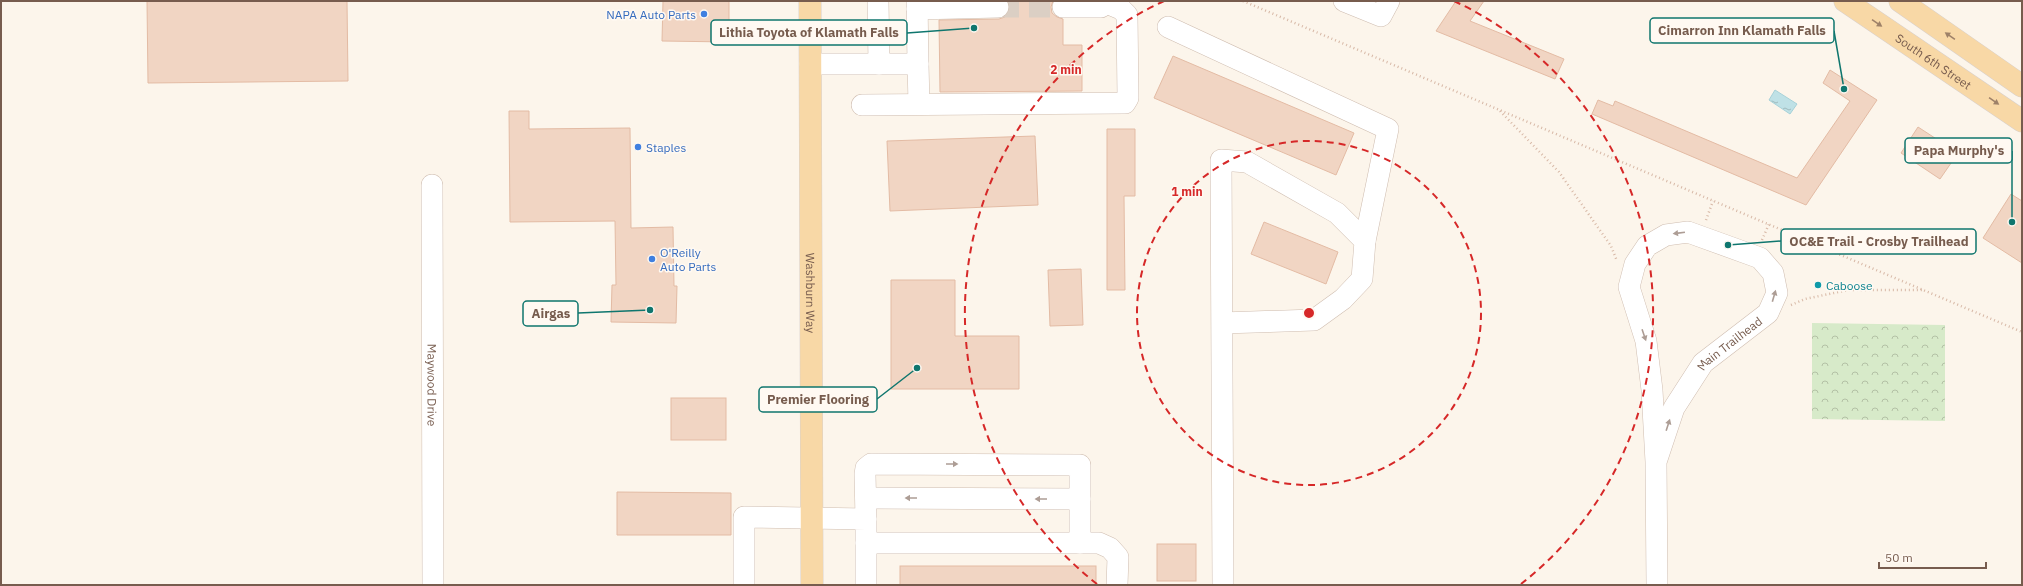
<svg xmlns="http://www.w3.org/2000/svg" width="2023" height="586" viewBox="0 0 2023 586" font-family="'IBM Plex Sans',sans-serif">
	<defs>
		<pattern id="forest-crowns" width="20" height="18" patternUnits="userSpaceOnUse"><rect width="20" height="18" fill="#d7eac9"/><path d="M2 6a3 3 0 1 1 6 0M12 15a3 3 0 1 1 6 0" fill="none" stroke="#b3c1a5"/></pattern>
		<pattern id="water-ripples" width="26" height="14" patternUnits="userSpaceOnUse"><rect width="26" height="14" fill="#bfe1e6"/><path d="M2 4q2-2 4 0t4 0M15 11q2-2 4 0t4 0" fill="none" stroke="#a0babd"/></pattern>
	</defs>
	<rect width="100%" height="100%" fill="#fcf5eb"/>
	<polygon fill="url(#forest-crowns)" points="1812,323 1945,325 1945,421 1812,419"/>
	<polygon fill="url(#water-ripples)" stroke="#a6d1d8" points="1775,90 1797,104 1790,114 1769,100"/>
	<g fill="#f1d5c3" stroke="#e3bba4">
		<polygon points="147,1 347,1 348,81 148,83"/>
		<polygon points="663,1 729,1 729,42 662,41"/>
		<polygon points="1008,1 1053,1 1051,7 1052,13 1057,17 1063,19 1063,45 1082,45 1082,91 940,92 939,20 999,19 1005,17 1009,12 1010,6"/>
		<polygon points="1456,1 1484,1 1470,21 1564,59 1555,79 1436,31"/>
		<polygon points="1173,56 1354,133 1336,175 1154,98"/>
		<polygon points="1830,70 1877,100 1806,205 1592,114 1598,100 1613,106 1615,101 1797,178 1850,101 1823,83"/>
		<polygon points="509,111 529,111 529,129 630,128 631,228 673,227 674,286 677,286 676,323 611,322 612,285 616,285 615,221 510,222"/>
		<polygon points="1918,127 1958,153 1940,179 1901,153"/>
		<polygon points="1107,129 1135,129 1135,196 1124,196 1125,290 1107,290"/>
		<polygon points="1035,136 1038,205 890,211 887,141"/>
		<polygon points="2011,194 2022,201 2022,263 1983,238"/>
		<polygon points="1264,222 1338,252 1326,284 1251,254"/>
		<polygon points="1081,269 1083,325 1050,326 1048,270"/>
		<polygon points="891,280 955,280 955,336 1019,336 1019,389 891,389"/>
		<rect x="671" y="398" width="55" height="42"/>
		<polygon points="617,492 731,493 731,535 617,535"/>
		<rect x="1157" y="544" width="39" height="37"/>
		<rect x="900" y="566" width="196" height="19"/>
	</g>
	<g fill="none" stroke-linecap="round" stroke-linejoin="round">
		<polyline stroke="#dbcfc4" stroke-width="21" stroke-dasharray="21 10" stroke-linecap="butt" points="998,7 1063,7"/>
		<defs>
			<g id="minor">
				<polyline points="878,1 879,64"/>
				<polyline points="917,1 918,64"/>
				<polyline points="1344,1 1381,16 1389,1"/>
				<polyline points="1063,7 1101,7 1107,3"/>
				<polyline points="917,9 998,7"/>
				<polyline points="1168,27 1388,129 1365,241"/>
				<polyline points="810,64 918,64 919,104"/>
				<polyline points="862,105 1125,103 1128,98 1127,15 1121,9 1102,1"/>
				<path id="s1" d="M432,185L433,585"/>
				<polyline points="1222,323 1314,320 1343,299 1362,279 1365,241 1337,213 1247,162 1221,160 1223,585"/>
				<path id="s2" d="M1656,462L1674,408L1703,363L1768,313L1777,293L1773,273L1760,258L1688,232L1666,235L1647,246L1635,264L1629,287L1646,341L1652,390L1656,462L1657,585"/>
				<polyline points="866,498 1080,499"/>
				<polyline points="866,519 865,474 866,468 871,464 1080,465 1080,543"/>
				<polyline points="866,543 1099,543 1110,548 1118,557 1117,585"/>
				<polyline points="744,585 744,517 866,519 866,585"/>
			</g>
			<g id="major">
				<path id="s3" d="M810,1L812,585"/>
				<path id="s4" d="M1845,1L2022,121"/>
				<polyline points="1900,1 2022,86"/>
			</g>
		</defs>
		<use href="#minor" stroke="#cfbdb0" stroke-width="22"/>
		<use href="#major" stroke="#d9d1cd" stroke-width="23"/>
		<g stroke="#d7b8a6" stroke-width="2.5" stroke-dasharray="1 3" stroke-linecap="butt">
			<polyline points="1243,1 2022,332"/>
			<polyline points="1500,111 1559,172 1611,246 1617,261"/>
			<polyline points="1706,220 1713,201"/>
			<polyline points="1762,240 1769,224"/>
			<polyline points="1791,305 1805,299 1848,290 1922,290"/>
		</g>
		<use href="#minor" stroke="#fff" stroke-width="21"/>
		<use href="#major" stroke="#f8d8a6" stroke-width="22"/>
	</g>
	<defs><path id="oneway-solid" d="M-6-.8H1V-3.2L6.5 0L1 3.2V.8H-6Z"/></defs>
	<g fill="#9e8168">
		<use href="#oneway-solid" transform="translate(1877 23) rotate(34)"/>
		<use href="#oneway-solid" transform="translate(1950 36) rotate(-145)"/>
		<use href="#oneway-solid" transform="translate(1994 101) rotate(35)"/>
	</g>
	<g fill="#ad9d95">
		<use href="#oneway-solid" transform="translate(1679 233) rotate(173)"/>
		<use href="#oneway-solid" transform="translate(1774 296) rotate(-74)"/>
		<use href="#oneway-solid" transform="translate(1644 335) rotate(71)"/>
		<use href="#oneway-solid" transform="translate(1668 425) rotate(-72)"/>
		<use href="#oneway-solid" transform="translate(952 464)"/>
		<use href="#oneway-solid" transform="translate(911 498) rotate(-180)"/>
		<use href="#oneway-solid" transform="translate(1041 499) rotate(-180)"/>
	</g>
	<g fill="none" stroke="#d62828" stroke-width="2" stroke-dasharray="7 5">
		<circle cx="1309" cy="313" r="172"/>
		<path d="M1097 584A344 344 0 0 1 1164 1M1454 1A344 344 0 0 1 1521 584"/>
	</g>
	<g fill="#3f7fe0" stroke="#fff9f2" stroke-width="1.5">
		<circle cx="704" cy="14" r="4"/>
		<circle cx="638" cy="147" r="4"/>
		<circle cx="652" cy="259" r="4"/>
	</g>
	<circle fill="#0f9aa8" stroke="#fff9f2" stroke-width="1.5" cx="1818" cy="285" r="4"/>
	<g text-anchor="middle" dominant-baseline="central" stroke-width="3" stroke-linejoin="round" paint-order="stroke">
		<g font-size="12" fill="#366cbe" stroke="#fff9f2" text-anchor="start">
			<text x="696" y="14" text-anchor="end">NAPA Auto Parts</text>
			<text x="646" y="147">Staples</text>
			<text x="660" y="252">O'Reilly<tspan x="660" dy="14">Auto Parts</tspan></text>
		</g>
		<g font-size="12" fill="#775c4e" stroke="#fff9f2">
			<text stroke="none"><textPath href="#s4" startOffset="107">South 6th Street</textPath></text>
			<text stroke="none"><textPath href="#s3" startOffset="292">Washburn Way</textPath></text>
			<text stroke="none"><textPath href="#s2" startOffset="143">Main Trailhead</textPath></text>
			<text stroke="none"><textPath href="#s1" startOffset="200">Maywood Drive</textPath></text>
		</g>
		<g font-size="12" fill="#0d838f" stroke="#fff9f2" text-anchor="start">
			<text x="1826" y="285">Caboose</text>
		</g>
	</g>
	<circle cx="1309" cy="313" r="6" fill="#d62828" stroke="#fff9f2" stroke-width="2"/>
	<g font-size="12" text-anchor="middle" font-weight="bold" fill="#d62828" stroke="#fff9f2" stroke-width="3" stroke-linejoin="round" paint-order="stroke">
		<text x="1066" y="74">2 min</text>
		<text x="1187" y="196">1 min</text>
	</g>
	<path fill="none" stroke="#0f766e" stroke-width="1.5" d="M1844 89L1834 31M974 28L907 33M2012 222L2012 151M1728 245L1781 241M650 310L578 313M917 368L877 399"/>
	<g fill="#0f766e" stroke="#fff9f2" stroke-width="1.5">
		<circle cx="1844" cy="89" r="4"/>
		<circle cx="974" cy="28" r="4"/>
		<circle cx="2012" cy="222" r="4"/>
		<circle cx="1728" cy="245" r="4"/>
		<circle cx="650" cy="310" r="4"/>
		<circle cx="917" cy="368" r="4"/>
	</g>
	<g fill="#fff9f2" stroke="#0f766e" stroke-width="1.5">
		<rect x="1650" y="18" width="184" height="25" rx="4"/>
		<rect x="711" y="20" width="196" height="25" rx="4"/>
		<rect x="1905" y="138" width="107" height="25" rx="4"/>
		<rect x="1781" y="229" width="195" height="25" rx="4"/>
		<rect x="523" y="301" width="55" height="25" rx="4"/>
		<rect x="759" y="387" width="118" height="25" rx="4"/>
	</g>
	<g font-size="13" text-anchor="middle" font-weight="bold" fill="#775c4e">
		<text x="1742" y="35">Cimarron Inn Klamath Falls</text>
		<text x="809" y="37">Lithia Toyota of Klamath Falls</text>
		<text x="1959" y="155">Papa Murphy's</text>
		<text x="1879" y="246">OC&amp;E Trail - Crosby Trailhead</text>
		<text x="551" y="318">Airgas</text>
		<text x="818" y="404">Premier Flooring</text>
	</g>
	<rect width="2023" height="586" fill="none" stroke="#775c4e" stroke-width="4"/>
	<path d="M1879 562v6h107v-6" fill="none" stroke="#775c4e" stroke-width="2"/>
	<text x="1885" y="562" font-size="12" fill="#775c4e" stroke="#fff9f2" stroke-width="3" paint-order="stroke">50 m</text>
</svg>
